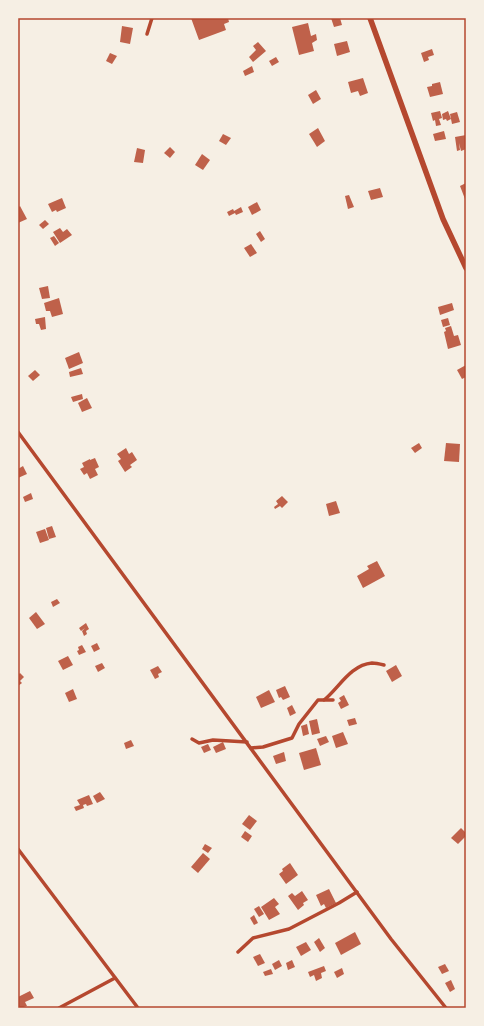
<svg xmlns="http://www.w3.org/2000/svg" width="484" height="1026" viewBox="0 0 484 1026" font-family="'Titillium Web',sans-serif">
	<rect width="100%" height="100%" fill="#f6efe4"/>
	<g fill="#bf614a">
		<polygon points="191,18 228,18 229,22 224,24 226,30 199,40"/>
		<polygon points="331,18 340,18 342,25 334,27"/>
		<polygon points="308,23 311,36 316,34 317,40 312,43 314,51 299,55 292,27"/>
		<polygon points="122,26 133,28 130,44 120,42"/>
		<polygon points="347,41 350,52 337,56 334,44"/>
		<polygon points="258,42 266,51 253,62 249,57 256,50 253,46"/>
		<polygon points="432,49 434,55 428,57 429,60 424,62 421,53"/>
		<polygon points="110,53 117,56 112,64 106,61"/>
		<polygon points="276,57 279,62 272,66 269,61"/>
		<polygon points="252,66 254,72 245,76 243,71"/>
		<polygon points="363,78 368,93 360,96 358,91 351,93 348,82"/>
		<polygon points="440,82 443,94 430,97 427,87 432,86 432,84"/>
		<polygon points="316,90 321,99 313,104 308,95"/>
		<polygon points="440,111 442,118 439,119 441,125 436,126 435,120 433,121 431,113"/>
		<polygon points="448,111 451,119 447,121 446,119 443,120 442,114"/>
		<polygon points="457,112 460,122 452,124 450,114"/>
		<polygon points="318,128 325,141 317,147 309,134"/>
		<polygon points="444,131 446,139 435,141 433,134"/>
		<polygon points="223,134 231,138 226,145 219,141"/>
		<polygon points="466,135 466,149 461,151 459,143 460,150 457,151 455,137"/>
		<polygon points="170,147 175,152 170,158 164,153"/>
		<polygon points="137,148 145,150 143,163 134,162"/>
		<polygon points="202,154 210,160 203,170 195,165"/>
		<polygon points="466,183 466,199 465,199 460,186"/>
		<polygon points="380,188 383,197 371,200 368,191"/>
		<polygon points="349,195 354,207 348,209 345,196"/>
		<polygon points="62,198 66,208 57,212 56,210 52,212 48,204"/>
		<polygon points="257,202 261,210 252,215 248,207"/>
		<polygon points="20,206 27,219 18,223 18,208"/>
		<polygon points="241,207 243,212 236,215 235,213 229,216 227,212 233,209 234,211"/>
		<polygon points="45,220 49,224 43,229 39,225"/>
		<polygon points="60,228 63,232 67,229 72,235 60,243 53,232"/>
		<polygon points="260,231 265,239 261,242 256,234"/>
		<polygon points="54,236 59,243 55,246 50,238"/>
		<polygon points="251,244 257,253 250,257 244,248"/>
		<polygon points="48,286 50,298 42,299 39,288"/>
		<polygon points="59,298 63,314 52,317 50,311 46,311 44,303"/>
		<polygon points="452,303 454,310 440,315 438,307"/>
		<polygon points="45,317 46,329 41,330 39,324 36,324 35,319"/>
		<polygon points="448,318 450,325 443,327 441,320"/>
		<polygon points="451,326 454,336 458,335 461,345 448,349 444,332 446,331 445,328"/>
		<polygon points="79,352 83,363 69,369 65,358"/>
		<polygon points="466,365 466,377 462,379 457,370"/>
		<polygon points="81,368 83,374 70,377 69,372"/>
		<polygon points="35,370 40,375 33,381 28,376"/>
		<polygon points="82,394 83,399 73,402 71,397"/>
		<polygon points="87,398 92,408 82,412 78,403"/>
		<polygon points="419,443 422,448 415,453 411,448"/>
		<polygon points="446,443 460,444 459,462 444,461"/>
		<polygon points="126,448 129,454 132,452 137,460 130,465 132,467 125,472 118,461 121,459 117,454"/>
		<polygon points="95,458 99,467 95,469 98,475 90,479 87,473 84,475 80,469 84,467 82,463 90,459 90,460"/>
		<polygon points="23,466 27,474 18,478 18,469"/>
		<polygon points="31,493 33,499 25,502 23,497"/>
		<polygon points="282,496 288,502 282,508 280,506 275,509 274,507 278,504 276,501"/>
		<polygon points="336,501 340,513 329,516 326,504"/>
		<polygon points="52,526 56,537 49,539 46,528"/>
		<polygon points="45,529 49,540 40,543 36,532"/>
		<polygon points="377,561 385,576 363,588 357,576 369,569 367,566"/>
		<polygon points="57,599 60,603 53,607 51,602"/>
		<polygon points="36,612 45,624 37,629 29,618"/>
		<polygon points="86,623 89,629 86,631 87,634 84,636 82,631 85,628 81,631 79,628"/>
		<polygon points="97,643 100,649 94,652 91,646"/>
		<polygon points="82,645 86,652 79,655 77,651 79,650 78,647"/>
		<polygon points="68,656 73,665 63,670 58,661"/>
		<polygon points="102,663 105,668 98,672 95,666"/>
		<polygon points="396,665 402,676 392,682 386,671"/>
		<polygon points="158,666 162,672 158,674 159,677 155,679 150,670"/>
		<polygon points="20,673 24,677 20,681 22,683 18,686 19,679 18,675"/>
		<polygon points="285,686 290,697 283,700 281,697 279,698 276,690"/>
		<polygon points="73,689 77,699 69,702 65,693"/>
		<polygon points="269,690 275,702 261,708 256,697"/>
		<polygon points="344,695 349,705 341,709 338,703 341,701 339,698"/>
		<polygon points="292,705 296,713 290,716 287,708"/>
		<polygon points="355,718 357,724 349,726 347,720"/>
		<polygon points="317,719 320,733 312,735 309,721"/>
		<polygon points="307,724 309,734 303,736 301,726"/>
		<polygon points="343,732 348,744 336,748 332,736"/>
		<polygon points="326,736 329,742 320,746 317,739"/>
		<polygon points="131,740 134,746 126,749 124,743"/>
		<polygon points="223,742 226,749 216,753 213,747"/>
		<polygon points="208,744 211,750 204,753 201,747"/>
		<polygon points="316,748 321,765 304,770 299,753"/>
		<polygon points="284,752 286,761 276,764 273,756"/>
		<polygon points="100,792 105,799 97,803 93,796"/>
		<polygon points="89,795 93,804 87,806 86,804 83,805 84,808 76,811 74,807 80,805 77,800"/>
		<polygon points="249,815 257,821 250,830 242,824"/>
		<polygon points="461,828 466,833 466,836 458,844 451,838"/>
		<polygon points="245,831 252,836 248,842 241,837"/>
		<polygon points="205,844 212,848 208,853 202,849"/>
		<polygon points="203,853 210,859 198,873 191,867"/>
		<polygon points="290,863 298,875 286,884 279,874 283,871 282,869"/>
		<polygon points="329,889 336,903 326,908 324,904 321,906 316,895"/>
		<polygon points="302,891 308,900 303,903 304,905 298,910 288,896 292,893 295,896"/>
		<polygon points="274,898 279,904 275,907 280,914 269,920 261,907"/>
		<polygon points="259,906 264,914 259,917 254,909"/>
		<polygon points="254,915 258,923 254,925 250,918"/>
		<polygon points="355,932 361,944 341,955 335,943"/>
		<polygon points="319,938 325,948 320,952 314,942"/>
		<polygon points="306,942 311,950 301,956 296,947"/>
		<polygon points="260,954 265,963 258,966 253,957"/>
		<polygon points="279,960 282,966 275,970 272,964"/>
		<polygon points="292,960 295,967 288,970 286,963"/>
		<polygon points="445,964 449,971 442,974 438,967"/>
		<polygon points="324,966 326,971 321,973 322,978 316,981 314,975 310,977 308,972"/>
		<polygon points="342,968 344,974 337,978 334,972"/>
		<polygon points="271,969 273,974 265,976 263,972"/>
		<polygon points="451,980 455,989 450,992 445,983"/>
		<polygon points="30,991 34,998 25,1002 27,1006 20,1008 18,1004 18,997"/>
	</g>
	<g fill="none" stroke-linecap="round" stroke-linejoin="round">
		<g stroke="#b5482f" stroke-width="3.5">
			<polyline points="147,34 152,18"/>
			<polyline points="18,432 391,939 446,1008"/>
			<path d="M324,700C339,688 350,665 372,663C376,663 380,664 384,665"/>
			<polyline points="192,739 199,743 213,740 247,742"/>
			<polyline points="251,748 263,747 292,738 299,724 318,700 333,700"/>
			<polyline points="18,849 138,1008"/>
			<polyline points="238,952 253,938 289,929 339,903 357,892"/>
			<polyline points="59,1008 115,978"/>
		</g>
		<polyline stroke="#b5482f" stroke-width="5.5" points="370,18 443,219 466,268"/>
	</g>
	<rect width="484" height="1026" fill="none" stroke="#f6efe4" stroke-width="38"/>
	<rect x="19" y="19" width="446" height="988" fill="none" stroke="#b5482f" stroke-width="1.5"/>
</svg>
